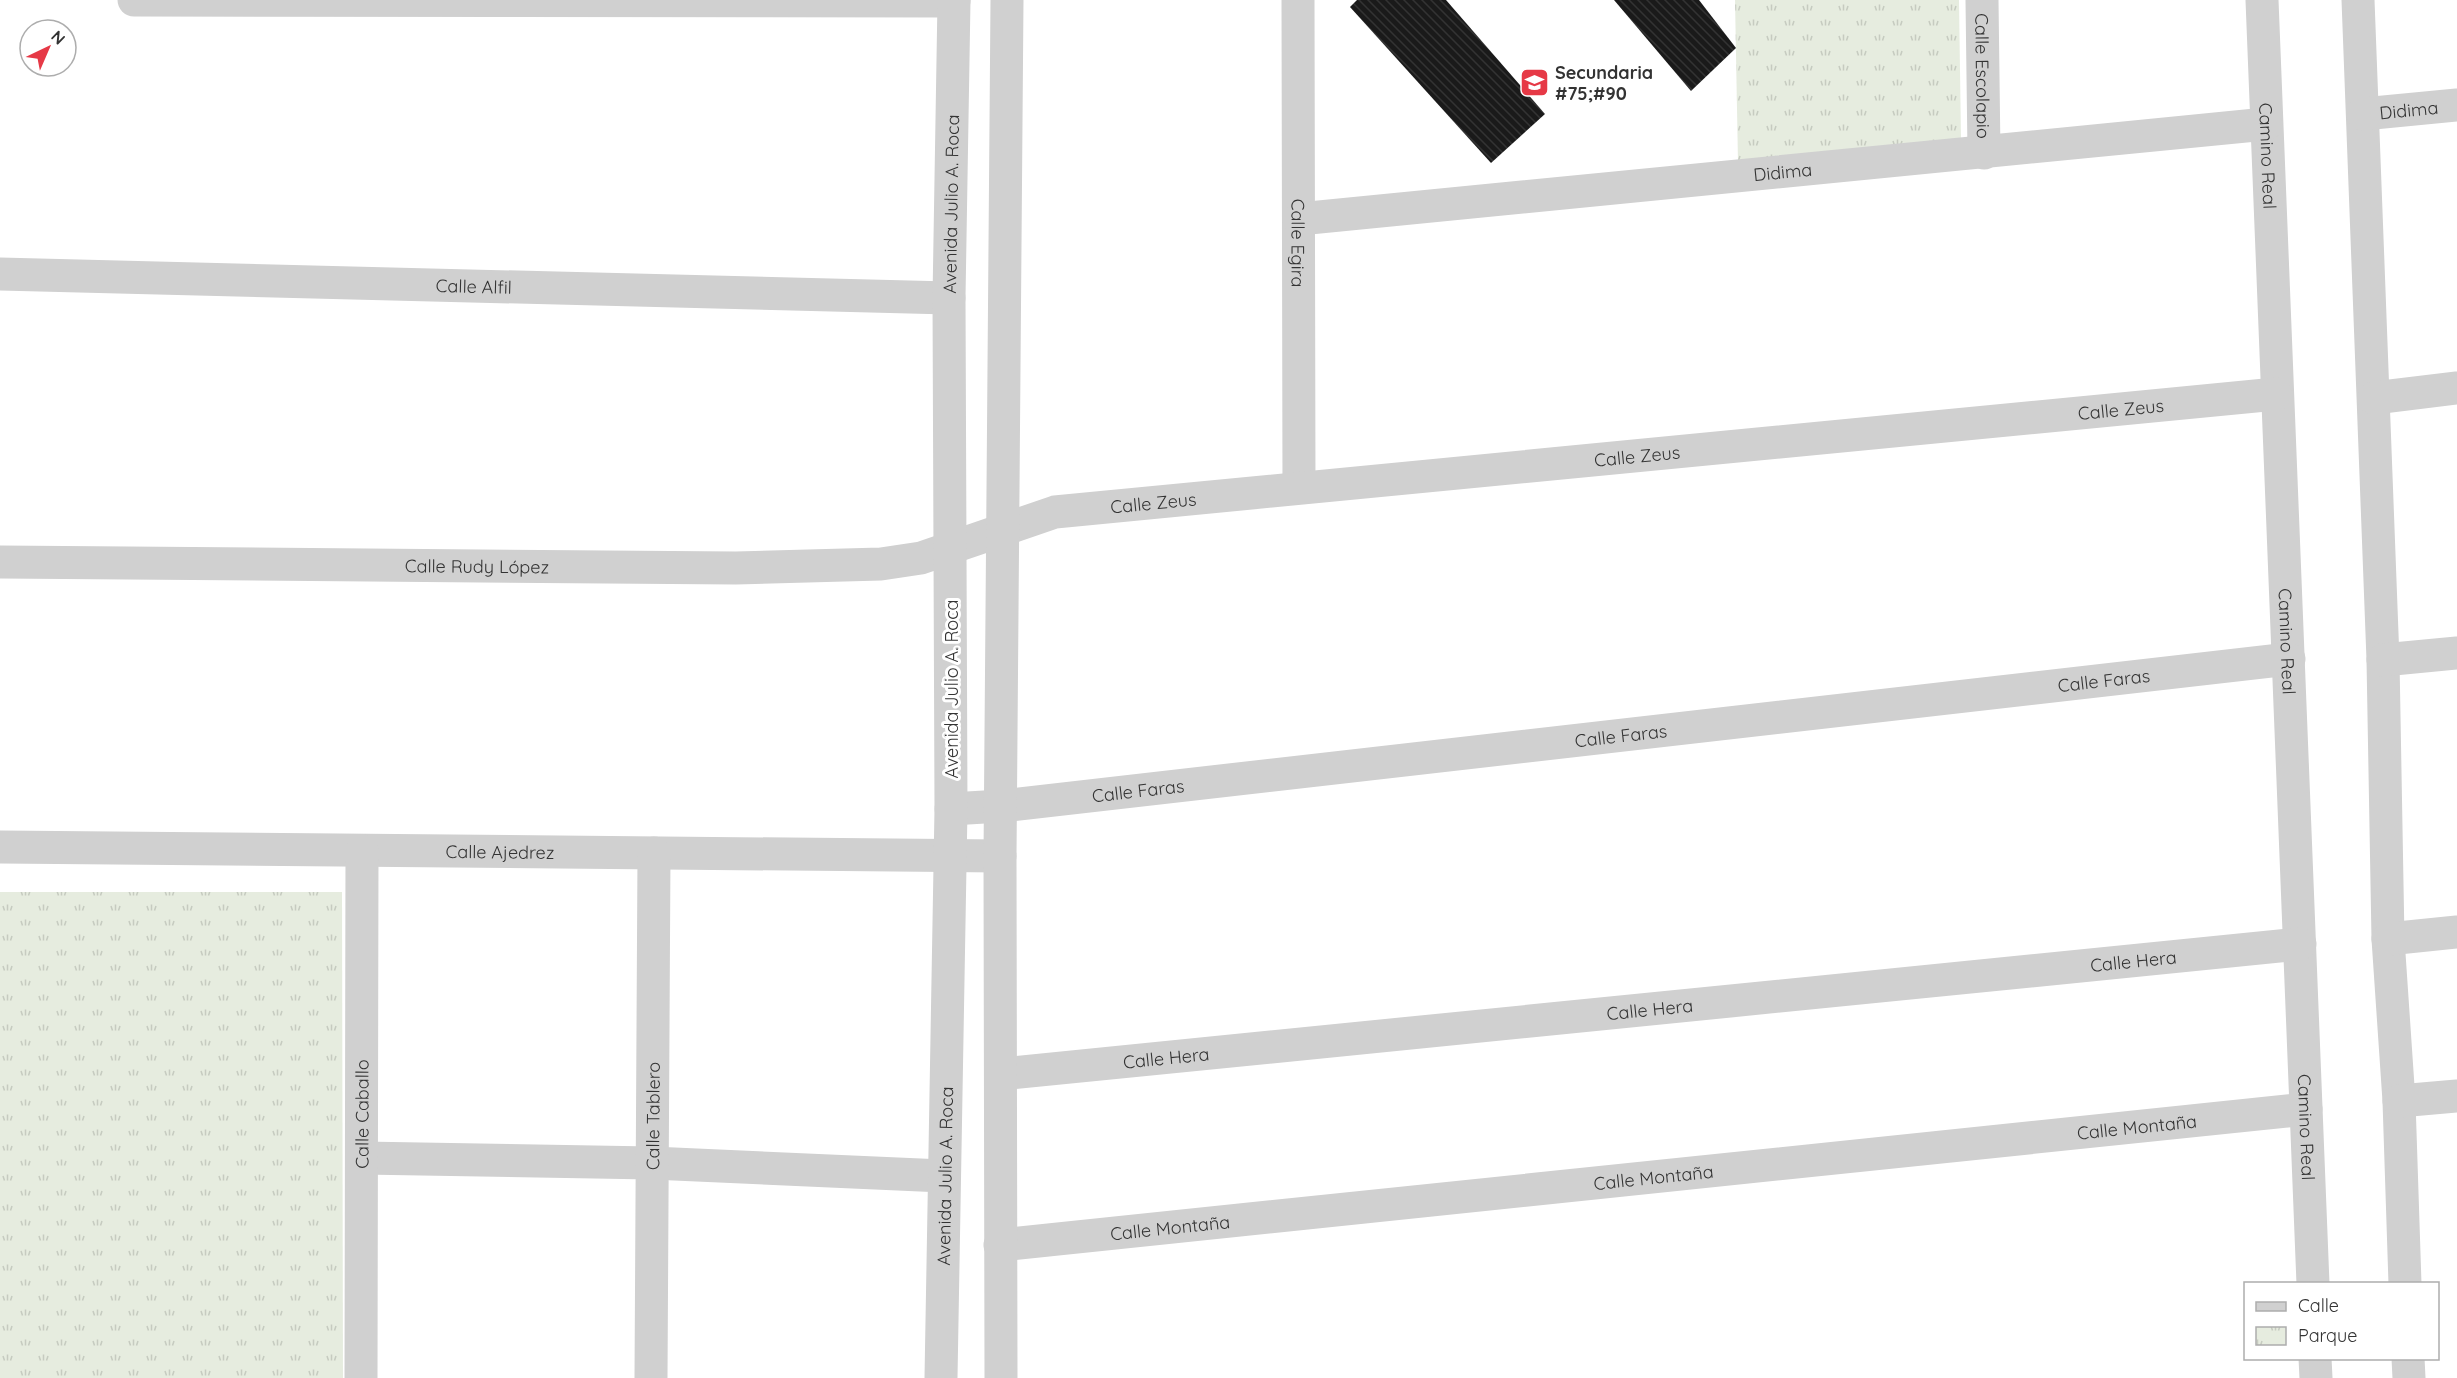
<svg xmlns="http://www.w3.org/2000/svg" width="2457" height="1378" viewBox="0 0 2457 1378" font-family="Quicksand,sans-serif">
	<defs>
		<pattern id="park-tufts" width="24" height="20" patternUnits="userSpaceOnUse" patternTransform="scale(1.5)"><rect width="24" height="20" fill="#e6ecdf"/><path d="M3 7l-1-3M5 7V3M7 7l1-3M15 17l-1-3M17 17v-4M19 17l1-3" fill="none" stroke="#c6cbc0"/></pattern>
		<pattern id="building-back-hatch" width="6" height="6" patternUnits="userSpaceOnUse" patternTransform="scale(1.5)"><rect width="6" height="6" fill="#1a1a1a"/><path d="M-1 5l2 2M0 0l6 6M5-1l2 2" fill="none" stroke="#333"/></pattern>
	</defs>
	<rect width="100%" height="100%" fill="#fff"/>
	<g fill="url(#park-tufts)">
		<polygon points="1735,0 1959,0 1961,140 1738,163"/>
		<polygon points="0,892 342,892 343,1378 0,1378"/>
	</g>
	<g fill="url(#building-back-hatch)">
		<polygon points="1357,0 1446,0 1545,114 1491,163 1350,7"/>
		<polygon points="1614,0 1699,0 1736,48 1691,91"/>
	</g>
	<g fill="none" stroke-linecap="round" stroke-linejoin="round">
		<g stroke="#d0d0d0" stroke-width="33">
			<polyline points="134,0 954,1"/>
			<path id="s1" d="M1298,0L1299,487"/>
			<path id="s2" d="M1982,0L1984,153"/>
			<path id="s3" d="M2262,0L2313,1284"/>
			<polyline points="2358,0 2383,660 2388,939 2399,1101 2405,1284"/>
			<path id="s4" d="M2363,114L2457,105"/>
			<path id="s5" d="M1299,219L2266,124"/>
			<path id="s6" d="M0,274L949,298"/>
			<polyline points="2374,398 2457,388"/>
			<path id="s7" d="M0,562L736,568L881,564L921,558L1055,512L2276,394"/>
			<polyline points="2383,660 2457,653"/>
			<path id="s8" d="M951,809L1001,806L2289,659"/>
			<path id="s9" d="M0,847L1000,856"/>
			<polyline points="2388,939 2457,932"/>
			<path id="s10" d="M1001,1074L2300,944"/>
			<polyline points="2399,1101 2457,1096"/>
			<polyline points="362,1158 652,1163 943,1176"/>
			<path id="s11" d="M1000,1245L2306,1109"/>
			<polyline points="2315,1358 2316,1378"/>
			<polyline points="2408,1358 2409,1378"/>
			<path id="s12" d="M361,1378L362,851"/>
			<path id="s13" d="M651,1378L654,853"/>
			<path id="s14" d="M941,1378L951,809L949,298L954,0"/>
			<polyline points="1001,1378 1000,856 1007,0"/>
		</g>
	</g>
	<defs>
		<symbol id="school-square" viewBox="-11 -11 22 22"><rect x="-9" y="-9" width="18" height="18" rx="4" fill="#e63946" stroke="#fff"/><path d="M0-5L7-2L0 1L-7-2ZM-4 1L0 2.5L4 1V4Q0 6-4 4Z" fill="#fff"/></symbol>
	</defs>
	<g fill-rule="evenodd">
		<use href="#school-square" x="1518" y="66" width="33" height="33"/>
	</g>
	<g text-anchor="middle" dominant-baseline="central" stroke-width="6" stroke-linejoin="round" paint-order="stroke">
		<g font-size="18" font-weight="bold" fill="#333" stroke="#fff" text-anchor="start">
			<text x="1555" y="72">Secundaria<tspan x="1555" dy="21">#75;#90</tspan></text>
		</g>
		<g font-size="18" fill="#333" stroke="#fff">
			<text stroke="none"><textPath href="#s2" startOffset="76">Calle Escolapio</textPath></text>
			<text stroke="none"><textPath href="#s4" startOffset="46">Didima</textPath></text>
			<text stroke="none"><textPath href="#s3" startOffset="156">Camino Real</textPath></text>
			<text stroke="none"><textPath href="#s5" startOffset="486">Didima</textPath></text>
			<text stroke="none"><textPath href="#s14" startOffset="1174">Avenida Julio A. Roca</textPath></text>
			<text stroke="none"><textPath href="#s1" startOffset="243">Calle Egira</textPath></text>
			<text stroke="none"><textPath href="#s6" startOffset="474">Calle Alfil</textPath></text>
			<text stroke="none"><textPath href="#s7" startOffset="2134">Calle Zeus</textPath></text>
			<text stroke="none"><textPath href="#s7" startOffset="1648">Calle Zeus</textPath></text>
			<text stroke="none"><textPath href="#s7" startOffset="1162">Calle Zeus</textPath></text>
			<text stroke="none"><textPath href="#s7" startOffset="477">Calle Rudy López</textPath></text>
			<text stroke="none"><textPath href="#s3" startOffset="642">Camino Real</textPath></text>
			<text stroke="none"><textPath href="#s8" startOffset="1160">Calle Faras</textPath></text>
			<text transform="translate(951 689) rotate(-90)">Avenida Julio A. Roca</text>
			<text stroke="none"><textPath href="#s8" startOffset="674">Calle Faras</textPath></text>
			<text stroke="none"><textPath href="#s8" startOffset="188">Calle Faras</textPath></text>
			<text stroke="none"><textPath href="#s9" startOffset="500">Calle Ajedrez</textPath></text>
			<text stroke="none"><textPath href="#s10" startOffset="1138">Calle Hera</textPath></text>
			<text stroke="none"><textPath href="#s10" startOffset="652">Calle Hera</textPath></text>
			<text stroke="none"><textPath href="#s10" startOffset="166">Calle Hera</textPath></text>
			<text stroke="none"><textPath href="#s12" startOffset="264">Calle Caballo</textPath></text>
			<text stroke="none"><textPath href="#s13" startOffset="262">Calle Tablero</textPath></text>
			<text stroke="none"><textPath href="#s11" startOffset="1143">Calle Montaña</textPath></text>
			<text stroke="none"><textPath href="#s3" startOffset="1128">Camino Real</textPath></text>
			<text stroke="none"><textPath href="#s14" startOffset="202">Avenida Julio A. Roca</textPath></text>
			<text stroke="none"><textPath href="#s11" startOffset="657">Calle Montaña</textPath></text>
			<text stroke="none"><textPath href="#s11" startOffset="171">Calle Montaña</textPath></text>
		</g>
	</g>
	<rect x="2244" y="1282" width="195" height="78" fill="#ffffff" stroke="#adadad" stroke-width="1.5"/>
	<rect x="2256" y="1302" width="30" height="9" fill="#d0d0d0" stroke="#adadad" stroke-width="1.5"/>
	<text x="2298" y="1312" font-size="18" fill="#333333">Calle</text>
	<rect x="2256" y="1327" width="30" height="18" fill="url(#park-tufts)" stroke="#adadad" stroke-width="1.5"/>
	<text x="2298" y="1342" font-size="18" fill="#333333">Parque</text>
	<g transform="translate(48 48) rotate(44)"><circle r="28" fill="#ffffff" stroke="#adadad" stroke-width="1.5"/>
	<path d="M0-4.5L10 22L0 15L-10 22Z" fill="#e63946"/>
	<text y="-9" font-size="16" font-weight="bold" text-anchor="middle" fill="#333333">N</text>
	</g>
</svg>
